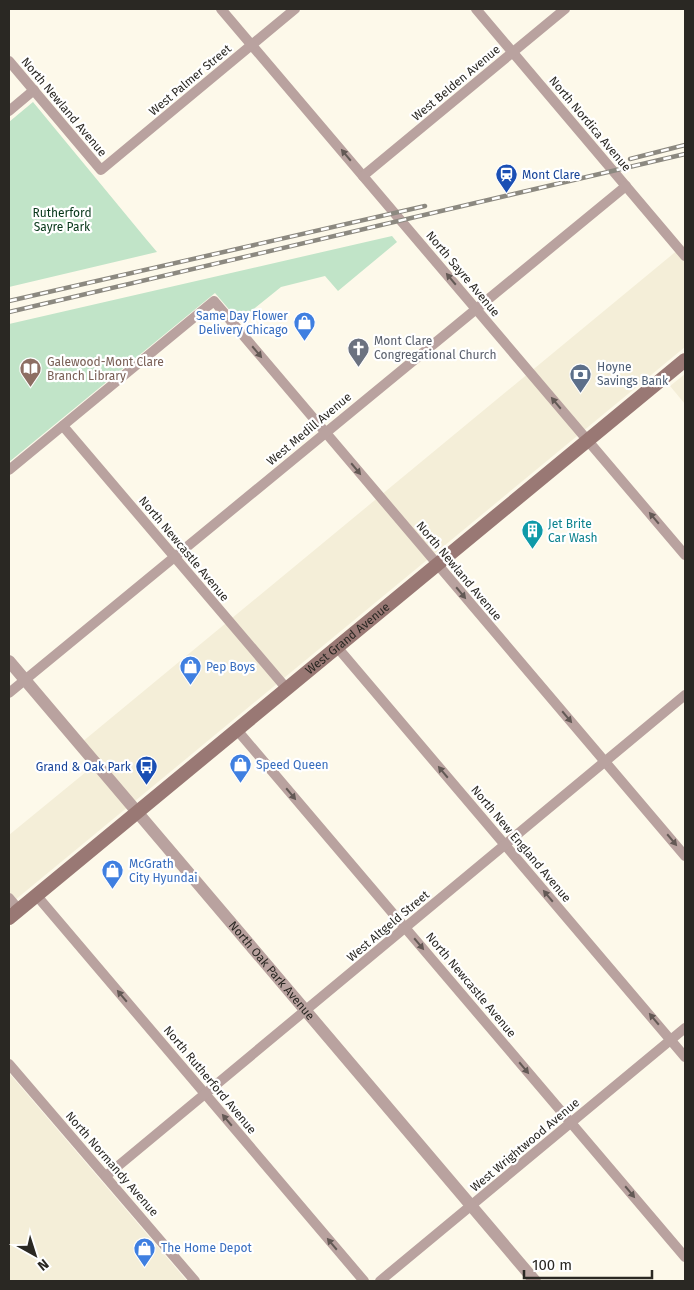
<svg xmlns="http://www.w3.org/2000/svg" width="694" height="1290" viewBox="0 0 694 1290" font-family="'Fira Sans',sans-serif">
	<rect width="100%" height="100%" fill="#fdf9ea"/>
	<g fill="#f4eed8">
		<polygon points="685,244 685,347 9,905 9,835 92,767 76,747"/>
		<polygon points="685,374 685,404 670,386"/>
		<polygon points="9,1073 187,1281 9,1281"/>
	</g>
	<g fill="#c1e4c8">
		<polygon points="33,102 146,239 157,252 9,287 9,122"/>
		<polygon points="392,236 397,242 338,291 325,276 281,287 239,321 215,293 9,462 9,324"/>
	</g>
	<g fill="none" stroke-linecap="round" stroke-linejoin="round">
		<g stroke="#b9a29f" stroke-width="10">
			<polyline points="221,9 685,555"/>
			<polyline points="476,9 685,256"/>
			<polyline points="9,61 101,170 295,9"/>
			<polyline points="9,111 34,90"/>
			<polyline points="363,176 565,9"/>
			<polyline points="63,426 287,689"/>
			<polyline points="9,470 214,301 685,856"/>
			<polyline points="337,647 685,1057"/>
			<polyline points="9,693 626,186"/>
			<polyline points="237,730 685,1257"/>
			<polyline points="37,896 364,1281"/>
			<polyline points="9,898 19,910"/>
			<polyline points="9,1064 195,1281"/>
			<polyline points="106,1176 685,695"/>
			<polyline points="380,1281 685,1028"/>
		</g>
		<path stroke="#b9a29f" stroke-width="12" id="s1" d="M9,661L535,1281"/>
		<path stroke="#997874" stroke-width="14" id="s2" d="M9,918L685,360"/>
		<defs>
			<g id="rail">
				<polyline points="630,159 685,145"/>
				<polyline points="9,301 425,206"/>
				<polyline points="9,312 685,154"/>
			</g>
		</defs>
		<use href="#rail" stroke="#8c8980" stroke-width="4.5"/>
		<use href="#rail" stroke="#fff" stroke-width="2.5" stroke-dasharray="8" stroke-linecap="butt"/>
	</g>
	<defs><path id="oneway-solid" d="M-6-.8H1V-3.2L6.5 0L1 3.2V.8H-6Z" transform="scale(1.25)"/></defs>
	<g fill="#635955">
		<use href="#oneway-solid" transform="translate(346 155) rotate(-130)"/>
		<use href="#oneway-solid" transform="translate(451 279) rotate(-130)"/>
		<use href="#oneway-solid" transform="translate(257 352) rotate(50)"/>
		<use href="#oneway-solid" transform="translate(556 403) rotate(-130)"/>
		<use href="#oneway-solid" transform="translate(356 469) rotate(50)"/>
		<use href="#oneway-solid" transform="translate(654 518) rotate(-130)"/>
		<use href="#oneway-solid" transform="translate(461 593) rotate(50)"/>
		<use href="#oneway-solid" transform="translate(567 717) rotate(50)"/>
		<use href="#oneway-solid" transform="translate(443 772) rotate(-130)"/>
		<use href="#oneway-solid" transform="translate(291 794) rotate(50)"/>
		<use href="#oneway-solid" transform="translate(672 840) rotate(50)"/>
		<use href="#oneway-solid" transform="translate(548 896) rotate(-130)"/>
		<use href="#oneway-solid" transform="translate(419 944) rotate(50)"/>
		<use href="#oneway-solid" transform="translate(122 996) rotate(-130)"/>
		<use href="#oneway-solid" transform="translate(654 1019) rotate(-130)"/>
		<use href="#oneway-solid" transform="translate(524 1068) rotate(50)"/>
		<use href="#oneway-solid" transform="translate(227 1120) rotate(-130)"/>
		<use href="#oneway-solid" transform="translate(630 1192) rotate(50)"/>
		<use href="#oneway-solid" transform="translate(332 1244) rotate(-130)"/>
	</g>
	<defs>
		<symbol id="station-pin" viewBox="-11 -11 22 30"><path d="M0 17L-7.5 6A9.5 9.5 0 1 1 7.5 6Z" fill="#1a4fb4" stroke="#fff"/><path d="M-3-6H3Q5-6 5-4V2Q5 4 3 4L4.5 6H3L1.5 4h-3L-3 6H-4.5L-3 4Q-5 4-5 2V-4Q-5-6-3-6ZM-3.5-4v3h7v-3ZM-3.5 1v1.5H-2V1ZM2 1v1.5H3.5V1Z" fill="#fff"/></symbol>
		<symbol id="shop-pin" viewBox="-11 -11 22 30"><path d="M0 17L-7.5 6A9.5 9.5 0 1 1 7.5 6Z" fill="#3f7fe0" stroke="#fff"/><path d="M-5-2.5h2.3a2.7 3.5 0 0 1 5.4 0H5L5.5 6h-11ZM-1.5-2.5h3a1.5 2.3 0 0 0-3 0Z" fill="#fff"/></symbol>
		<symbol id="church-pin" viewBox="-11 -11 22 30"><path d="M0 17L-7.5 6A9.5 9.5 0 1 1 7.5 6Z" fill="#6b7280" stroke="#fff"/><path d="M-1.2-6h2.4v3.5h3.3v2.4h-3.3V6h-2.4V-.1h-3.3v-2.4h3.3Z" fill="#fff"/></symbol>
		<symbol id="library-pin" viewBox="-11 -11 22 30"><path d="M0 17L-7.5 6A9.5 9.5 0 1 1 7.5 6Z" fill="#8d6e63" stroke="#fff"/><path d="M-6-4Q-3-5.5-.7-3.5V5Q-3 3-6 4ZM6-4Q3-5.5 .7-3.5V5Q3 3 6 4Z" fill="#fff"/></symbol>
		<symbol id="bank-pin" viewBox="-11 -11 22 30"><path d="M0 17L-7.5 6A9.5 9.5 0 1 1 7.5 6Z" fill="#5c6f8a" stroke="#fff"/><path d="M-6-4H6V4H-6ZM0-2.3a2.3 2.3 0 1 0 0 4.6a2.3 2.3 0 1 0 0-4.6Z" fill="#fff"/></symbol>
		<symbol id="building-pin" viewBox="-11 -11 22 30"><path d="M0 17L-7.5 6A9.5 9.5 0 1 1 7.5 6Z" fill="#0f9aa8" stroke="#fff"/><path d="M-4-6H4V6H1V3H-1V6H-4ZM-2.5-4.3h1.7v1.8h-1.7ZM.8-4.3h1.7v1.8H.8ZM-2.5-1h1.7V.8h-1.7ZM.8-1h1.7V.8H.8Z" fill="#fff"/></symbol>
		<symbol id="bus-pin" viewBox="-11 -11 22 30"><path d="M0 17L-7.5 6A9.5 9.5 0 1 1 7.5 6Z" fill="#1a4fb4" stroke="#fff"/><path d="M-5-6H5V4H4V6H2V4H-2V6H-4V4H-5ZM-3.5-4V0h7V-4ZM-3.5 1.2v1.5H-2V1.2ZM2 1.2v1.5H3.5V1.2Z" fill="#fff"/></symbol>
	</defs>
	<g fill-rule="evenodd">
		<use href="#station-pin" x="494" y="162" width="25" height="34"/>
		<use href="#shop-pin" x="292" y="310" width="25" height="34"/>
		<use href="#church-pin" x="346" y="336" width="25" height="34"/>
		<use href="#library-pin" x="18" y="356" width="25" height="34"/>
		<use href="#bank-pin" x="568" y="362" width="25" height="34"/>
		<use href="#building-pin" x="520" y="518" width="25" height="34"/>
		<use href="#shop-pin" x="178" y="654" width="25" height="34"/>
		<use href="#shop-pin" x="228" y="752" width="25" height="34"/>
		<use href="#bus-pin" x="134" y="754" width="25" height="34"/>
		<use href="#shop-pin" x="100" y="858" width="25" height="34"/>
		<use href="#shop-pin" x="132" y="1236" width="25" height="34"/>
	</g>
	<g text-anchor="middle" dominant-baseline="central" stroke-width="4.5" stroke-linejoin="round" paint-order="stroke">
		<g font-size="12" fill="#2a2823" stroke="#fff">
			<text transform="translate(190 80) rotate(-40)">West Palmer Street</text>
			<text transform="translate(456 83) rotate(-40)">West Belden Avenue</text>
			<text transform="translate(64 107) rotate(50)">North Newland Avenue</text>
			<text transform="translate(590 124) rotate(50)">North Nordica Avenue</text>
			<text transform="translate(463 274) rotate(50)">North Sayre Avenue</text>
			<text transform="translate(309 429) rotate(-40)">West Medill Avenue</text>
			<text transform="translate(184 549) rotate(50)">North Newcastle Avenue</text>
			<text transform="translate(459 571) rotate(50)">North Newland Avenue</text>
			<text stroke="none"><textPath href="#s2" startOffset="439">West Grand Avenue</textPath></text>
			<text transform="translate(521 844) rotate(50)">North New England Avenue</text>
			<text transform="translate(388 926) rotate(-40)">West Altgeld Street</text>
			<text stroke="none"><textPath href="#s1" startOffset="406">North Oak Park Avenue</textPath></text>
			<text transform="translate(471 985) rotate(50)">North Newcastle Avenue</text>
			<text transform="translate(210 1080) rotate(50)">North Rutherford Avenue</text>
			<text transform="translate(525 1145) rotate(-40)">West Wrightwood Avenue</text>
			<text transform="translate(112 1164) rotate(49)">North Normandy Avenue</text>
		</g>
		<g font-size="12" fill="#164399" stroke="#fff" text-anchor="start">
			<text x="522" y="175">Mont Clare</text>
			<text x="131" y="767" text-anchor="end">Grand &amp; Oak Park</text>
		</g>
		<g font-size="12" fill="#073719" stroke="#fff">
			<text x="62" y="213">Rutherford<tspan x="62" dy="14">Sayre Park</tspan></text>
		</g>
		<g font-size="12" fill="#366cbe" stroke="#fff" text-anchor="start">
			<text x="288" y="316" text-anchor="end">Same Day Flower<tspan x="288" dy="14">Delivery Chicago</tspan></text>
			<text x="206" y="667">Pep Boys</text>
			<text x="256" y="765">Speed Queen</text>
			<text x="129" y="864">McGrath<tspan x="129" dy="14">City Hyundai</tspan></text>
			<text x="161" y="1248">The Home Depot</text>
		</g>
		<g font-size="12" fill="#5b616d" stroke="#fff" text-anchor="start">
			<text x="374" y="341">Mont Clare<tspan x="374" dy="14">Congregational Church</tspan></text>
		</g>
		<g font-size="12" fill="#785e54" stroke="#fff" text-anchor="start">
			<text x="47" y="362">Galewood-Mont Clare<tspan x="47" dy="14">Branch Library</tspan></text>
		</g>
		<g font-size="12" fill="#4e5e75" stroke="#fff" text-anchor="start">
			<text x="597" y="367">Hoyne<tspan x="597" dy="14">Savings Bank</tspan></text>
		</g>
		<g font-size="12" fill="#0d838f" stroke="#fff" text-anchor="start">
			<text x="548" y="524">Jet Brite<tspan x="548" dy="14">Car Wash</tspan></text>
		</g>
	</g>
	<rect width="694" height="1290" fill="none" stroke="#2a2823" stroke-width="20"/>
	<g transform="translate(35 1255) rotate(141)" stroke="#ffffff" stroke-width="4" paint-order="stroke">
	<path d="M0-4L9 19L0 12L-9 19Z" fill="#2a2823"/>
	<text y="-8" font-size="14" font-weight="bold" text-anchor="middle" fill="#2a2823">N</text>
	</g>
	<path d="M524 1270v8h128v-8" fill="none" stroke="#2a2823" stroke-width="2.5"/>
	<text x="532" y="1270" font-size="15" fill="#2a2823" stroke="#ffffff" stroke-width="4" paint-order="stroke">100 m</text>
</svg>
